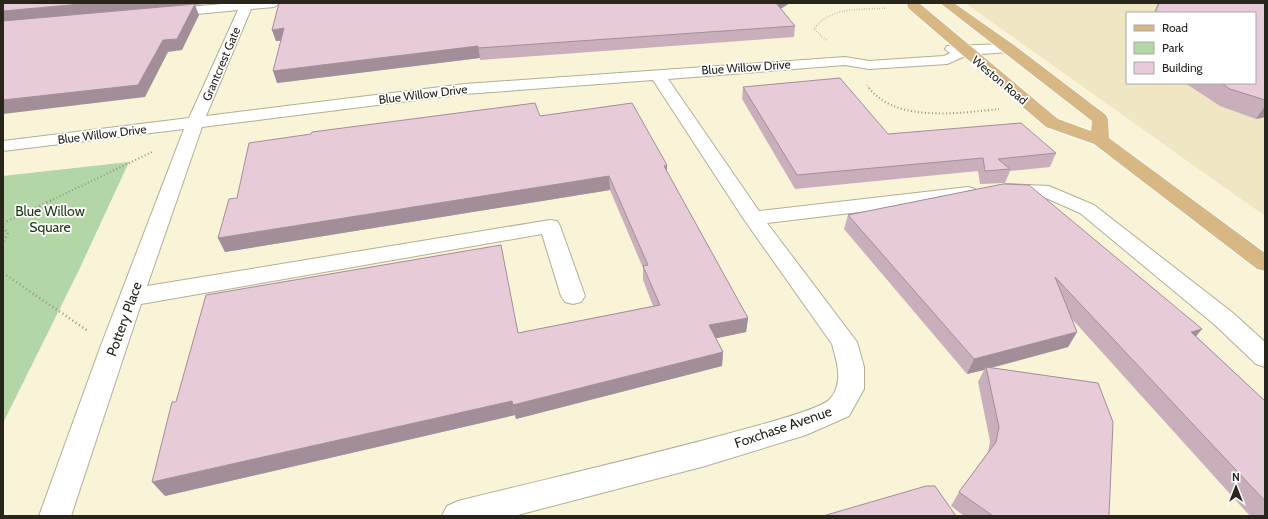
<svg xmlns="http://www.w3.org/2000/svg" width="1268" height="519" viewBox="0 0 1268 519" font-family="Cabin,sans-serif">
	<rect width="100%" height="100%" fill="#f9f3d7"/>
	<path fill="#efe7c3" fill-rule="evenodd" d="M965,3H1265V216ZM1127,13H1255V83H1127Z"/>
	<polygon fill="#b2d6a6" points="129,162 78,272 3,423 3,176"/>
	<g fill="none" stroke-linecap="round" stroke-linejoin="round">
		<defs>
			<g id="minor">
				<path d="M233,3H280L274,7L251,9L206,116L465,84L845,57L869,61L944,56L950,53L945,49L947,46L1009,44L1014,45L1016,48L1014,51L1009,52L968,55L947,64L869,69L845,65L668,79L759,211L968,187L975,189L978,193L975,197L968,199L767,223L857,342L864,367V389L849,416L806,435L705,466L514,516H442L447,506L458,501C559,476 660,453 760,425C774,421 822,408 830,399C844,383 837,362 832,344L743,218L653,80L465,94L202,127L147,286L550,220L557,221L560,226L585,296L581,302L573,304L565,302L561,296L542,234L141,304L71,516H39L100,348L184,129L3,151V141L189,118L238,10L167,17L161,13L167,9Z"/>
				<polygon points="1007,184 1049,186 1094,205 1233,313 1265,342 1265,367 1256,364 1215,325 1080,213 1046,198 1000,194 997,190 1000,186"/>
			</g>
			<polygon id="major" points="907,3 919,3 1058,119 1091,131 1092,121 940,3 954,3 1014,45 1106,115 1108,119 1109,138 1265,253 1265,271 1257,269 1094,144 1046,127 908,8"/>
		</defs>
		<use href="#minor" stroke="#b3ae93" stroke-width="2"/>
		<use href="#major" stroke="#fff" stroke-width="2"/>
		<g stroke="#98937f" stroke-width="1.5" stroke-dasharray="0.5 2" stroke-linecap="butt">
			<path d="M826,40L814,29C830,6 862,10 887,8"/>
			<polyline points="867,85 870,89"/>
		</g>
		<g stroke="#98937f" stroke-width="2" stroke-dasharray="1 2.5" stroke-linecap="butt">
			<path d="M869,88C896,123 960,113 999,109"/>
			<polyline points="50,201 154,151"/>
		</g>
		<g stroke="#98937f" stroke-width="2.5" stroke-dasharray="1 3" stroke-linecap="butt">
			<polyline points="3,223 52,200"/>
			<polyline points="3,227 8,233 3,243"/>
			<polyline points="3,273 88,331"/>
		</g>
		<use href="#minor" fill="#fff" fill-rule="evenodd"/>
		<use href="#major" fill="#d7b884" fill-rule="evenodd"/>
	</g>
	<g fill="#c8afbb">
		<polygon points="1158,3 1265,3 1265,117 1256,119 1220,106 1185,83 1255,83 1255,13 1154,13"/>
		<polygon points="781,9 795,26 794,37 480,60 480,58 277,83 281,41 276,41 272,30"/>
		<polygon points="743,87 888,134 1056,153 1050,167 1010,171 1005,183 980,184 978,171 795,189 742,99"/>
		<polygon points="540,116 667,165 667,172 748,318 746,332 716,338 723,352 722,366 516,419 515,415 165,496 518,333 653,306 643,280 643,268 610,190 225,252 218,238 237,198"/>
		<polygon points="1003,184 1196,336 1265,401 1265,516 1250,516 1072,319 1077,332 1068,347 991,368 1109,516 964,516 951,506 959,492 988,452 990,441 978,382 984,370 967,374 844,229 848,215"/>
	</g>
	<g fill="#a28e98">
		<polygon points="92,3 205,3 205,4 195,5 199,15 182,50 168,52 145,97 3,114 3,11"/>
		<polygon points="775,3 790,3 774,13"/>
		<polygon points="284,28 288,40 276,41 272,30"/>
		<polygon points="478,46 480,58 277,83 273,71"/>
		<polygon points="1265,106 1265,117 1256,119"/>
		<polygon points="667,165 667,179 664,166"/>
		<polygon points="609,176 610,190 225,252 218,238"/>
		<polygon points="748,318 746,332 708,340 709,325"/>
		<polygon points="1202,329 1190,344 1191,332"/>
		<polygon points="1077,332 1068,347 986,369 986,367 984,370 967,374 974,359"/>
		<polygon points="723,352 722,366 516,419 513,405"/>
		<polygon points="512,401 515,415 165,496 152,482"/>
	</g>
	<g fill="#e8cbd9" stroke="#a28e98">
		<polygon points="3,3 92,3 3,11"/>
		<polygon points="279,3 776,3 795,26 478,48 478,46 273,71 284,28 272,30"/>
		<polygon points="1159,3 1265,3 1265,100 1230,89 1221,83 1255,83 1255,13 1155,13"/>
		<polygon points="195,4 177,39 163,40 138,85 3,100 3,21"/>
		<polygon points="840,78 888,134 1021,123 1056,153 998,159 1010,169 985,171 983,158 797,175 743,87"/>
		<polygon points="535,103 540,116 632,103 667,165 664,166 748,318 709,325 723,352 513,405 512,401 152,482 172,402 176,402 206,295 501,245 518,333 660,305 643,266 648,265 609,176 218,238 229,199 237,198 249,143 311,134 312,132"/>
		<polygon points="1003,184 1029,185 1202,329 1191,332 1265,401 1265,501 1055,277 1077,332 974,359 848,215"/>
		<polygon points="986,367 1098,383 1113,422 1109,516 993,516 959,492 996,442 999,427"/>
		<polygon points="926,486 935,486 956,516 823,516"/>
	</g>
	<g text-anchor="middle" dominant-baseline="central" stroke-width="3.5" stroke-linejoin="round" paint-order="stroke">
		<g font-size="12" fill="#28251b" stroke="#fff">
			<text transform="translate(221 64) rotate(-67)">Grantcrest Gate</text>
			<text transform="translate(746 67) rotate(-4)">Blue Willow Drive</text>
			<text transform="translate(1000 80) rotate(40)">Weston Road</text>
			<text transform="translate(423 94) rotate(-7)">Blue Willow Drive</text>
			<text transform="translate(102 134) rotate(-7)">Blue Willow Drive</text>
		</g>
		<g font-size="14" fill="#1a380e" stroke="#fff">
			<text x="50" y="211">Blue Willow<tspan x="50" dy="16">Square</tspan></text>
		</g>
		<g font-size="14" fill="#28251b" stroke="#fff">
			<text transform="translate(124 319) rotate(-70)">Pottery Place</text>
			<text transform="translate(783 427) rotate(-19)">Foxchase Avenue</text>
		</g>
	</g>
	<rect width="1268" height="519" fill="none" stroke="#28251b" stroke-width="8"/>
	<rect x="1126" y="12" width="130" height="72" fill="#ffffff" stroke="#a9a8a4"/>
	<rect x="1134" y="25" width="20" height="6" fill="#d7b884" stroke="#a9a8a4"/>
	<text x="1162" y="32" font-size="12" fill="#28251b">Road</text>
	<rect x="1134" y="42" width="20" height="12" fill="#b2d6a6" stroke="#a9a8a4"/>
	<text x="1162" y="52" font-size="12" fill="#28251b">Park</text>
	<rect x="1134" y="62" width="20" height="12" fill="#e8cbd9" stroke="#a9a8a4"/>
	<text x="1162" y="72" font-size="12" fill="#28251b">Building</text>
	<g transform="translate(1236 487)" stroke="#ffffff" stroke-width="3" paint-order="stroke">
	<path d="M0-3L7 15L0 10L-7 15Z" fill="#28251b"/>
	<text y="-6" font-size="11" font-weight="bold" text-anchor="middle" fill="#28251b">N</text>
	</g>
</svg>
